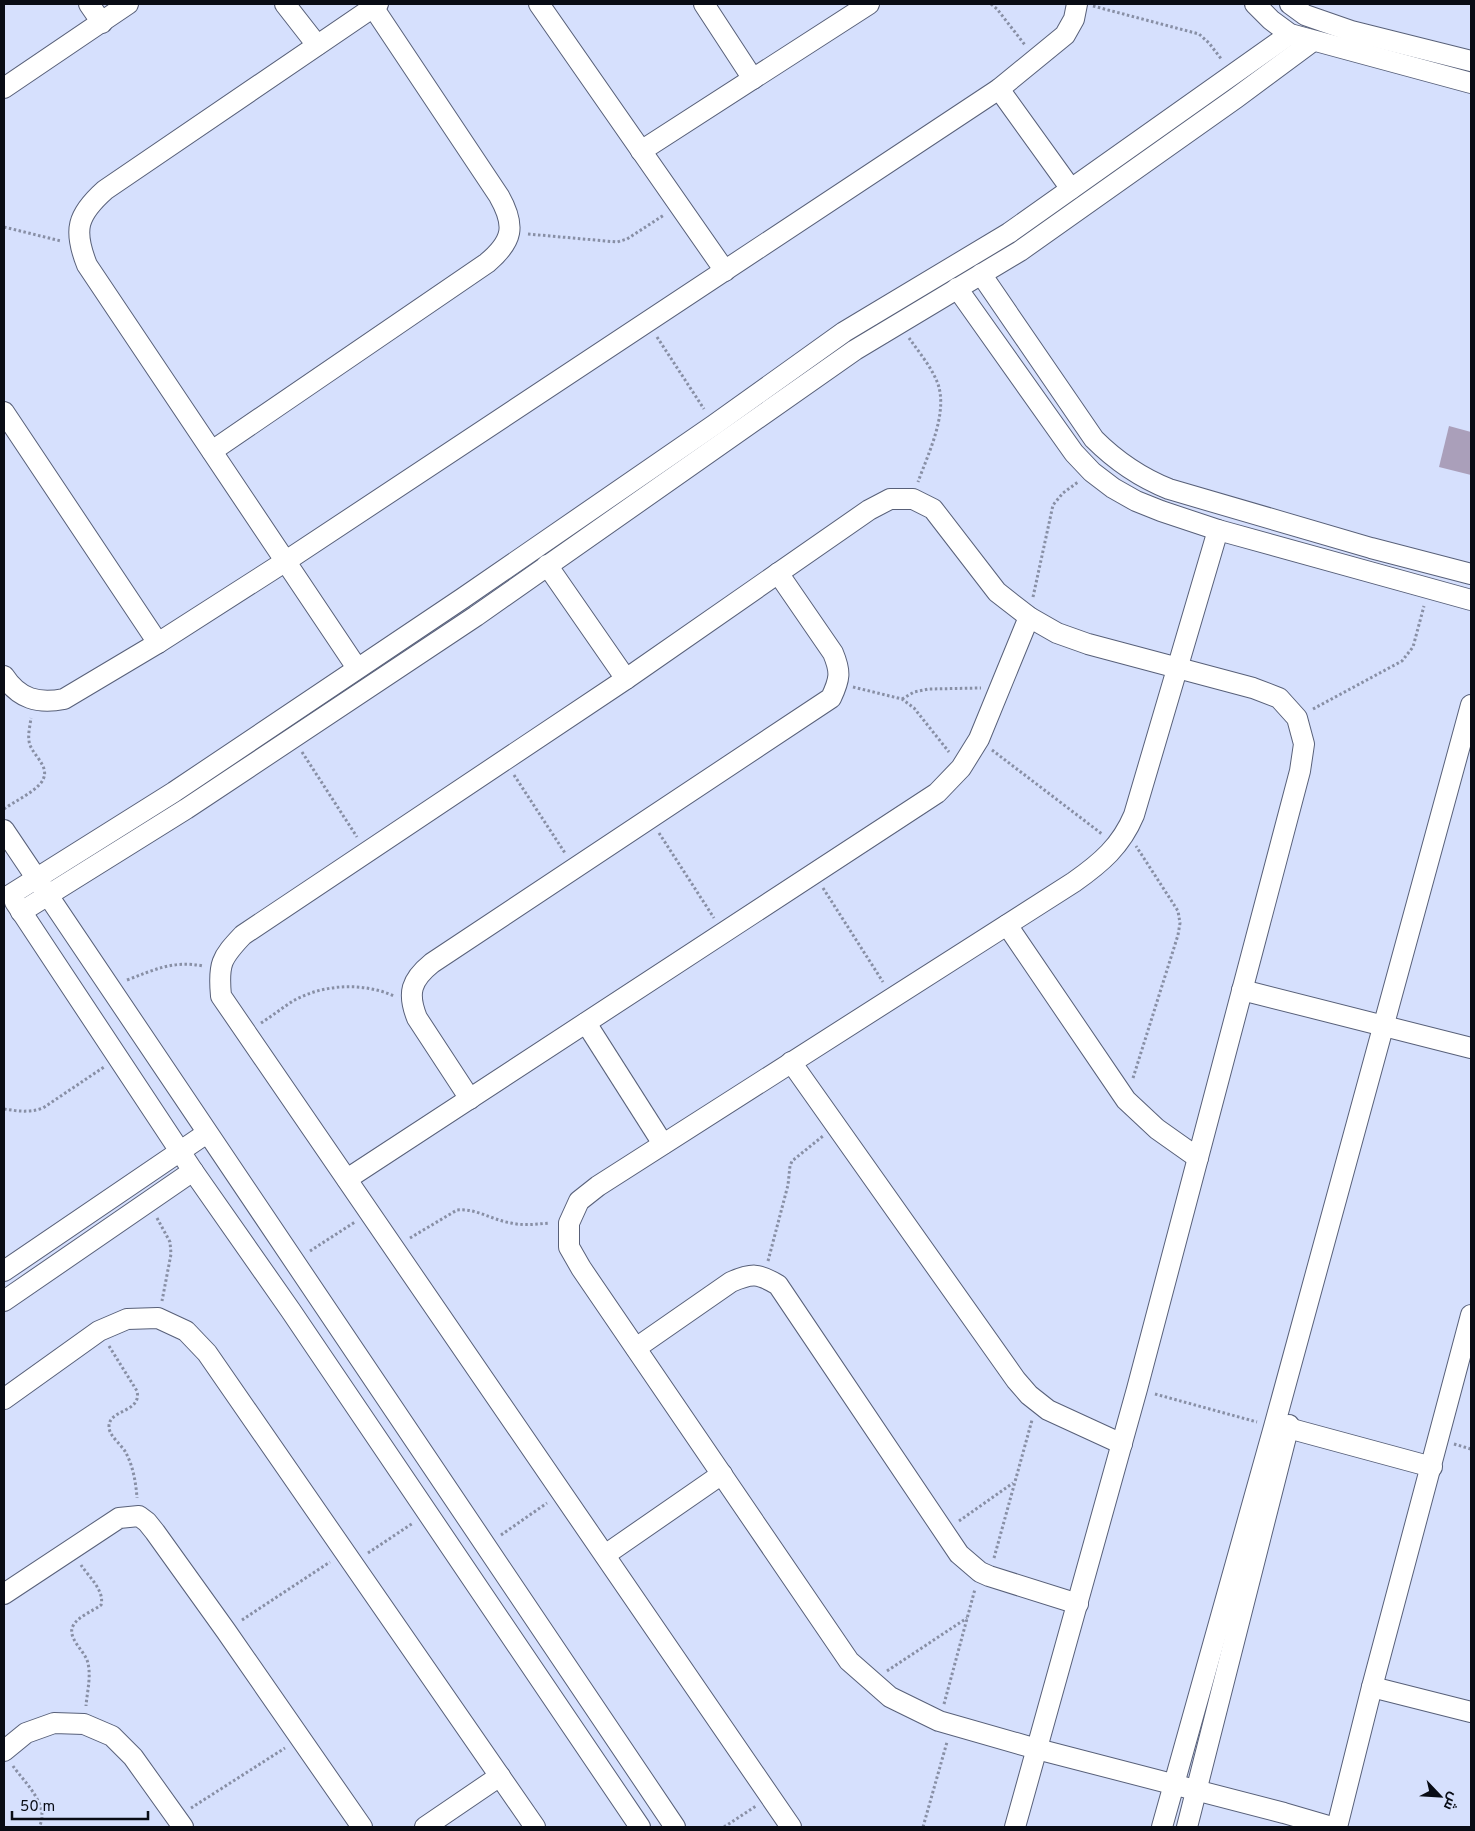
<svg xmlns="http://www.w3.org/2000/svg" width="1475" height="1831" viewBox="0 0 1475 1831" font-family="Overpass,Cairo,sans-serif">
	<rect width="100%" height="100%" fill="#d6e0fd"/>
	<polygon fill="#aa9fba" points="1449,426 1471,432 1471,475 1439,467"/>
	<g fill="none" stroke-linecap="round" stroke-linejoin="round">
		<defs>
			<g id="minor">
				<polyline points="89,4 102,23"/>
				<polyline points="285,4 317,45"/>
				<polyline points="539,4 725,271"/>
				<polyline points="704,4 753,79"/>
				<polyline points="1255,4 1271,20 1290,34 1471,83"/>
				<polyline points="1290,4 1305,15 1351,31 1471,61"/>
				<polyline points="4,88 128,4"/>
				<polyline points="999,89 1071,189"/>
				<polyline points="641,151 869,4"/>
				<path d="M981,274L1094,439C1116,461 1139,477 1169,489L1371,548L1471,574"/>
				<polyline points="957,288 1074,453 1092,472 1113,488 1136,501 1161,511 1218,530 1471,600"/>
				<polyline points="4,412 158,643"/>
				<path d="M212,451L487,263C513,241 516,226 499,196L373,7"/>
				<path d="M1218,530L1134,815C1121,846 1101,863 1074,882L598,1186L579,1201L569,1223V1247L581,1268L849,1661L890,1697L939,1721L1037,1749L1284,1813L1332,1827"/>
				<polyline points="547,565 626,679"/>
				<path d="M357,668L87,265C73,230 77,215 105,190L378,4"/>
				<path d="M4,676C19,699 38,704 64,699L158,643L286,561L999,89L1065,35L1074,19L1077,4"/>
				<polyline points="4,830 675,1827"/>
				<polyline points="10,895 174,792 463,598 714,425 844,332 1009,233 1290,34"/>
				<polyline points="15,902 193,1171 291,1311 640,1827"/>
				<polyline points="21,912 186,809 476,616 855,350 1020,251 1236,98 1313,41"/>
				<polyline points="1007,925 1126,1100 1157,1129 1198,1158"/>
				<polyline points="1242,990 1471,1048"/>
				<polyline points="586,1023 663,1144"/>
				<polyline points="791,1062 1016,1380 1029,1395 1048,1410 1122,1444"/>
				<path d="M470,1099L417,1018C407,993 411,980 432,963L831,698C840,679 841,672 833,653L778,573"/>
				<polyline points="347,1179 937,793 961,768 979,739 1029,617"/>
				<polyline points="4,1271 207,1133"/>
				<polyline points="4,1301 193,1171"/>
				<path d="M636,1348L731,1282C752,1273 758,1273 778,1285L959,1554L980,1572L989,1576L1078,1604"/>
				<polyline points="4,1399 99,1331 127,1319 158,1318 186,1331 207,1353 535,1827"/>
				<polyline points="1288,1428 1432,1467"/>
				<polyline points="605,1555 722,1474"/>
				<polyline points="4,1594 119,1518 139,1516 147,1522 155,1532 226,1631 362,1827"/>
				<polyline points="1372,1687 1471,1712"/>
				<polyline points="4,1751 26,1733 54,1723 84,1724 112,1736 133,1757 183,1827"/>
				<polyline points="425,1827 500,1776"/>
				<path d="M791,1827L221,996C218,964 221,958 243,935L626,679L869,510L890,499H913L933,509L997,592L1029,617L1057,633L1088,644L1253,688L1279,698L1297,718L1304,744L1300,771L1137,1389L1015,1827"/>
				<polyline points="1162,1827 1274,1427 1471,705"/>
				<polyline points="1187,1827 1289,1425"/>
				<polyline points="1337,1827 1372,1687 1471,1315"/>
			</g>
		</defs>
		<use href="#minor" stroke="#586079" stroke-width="22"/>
		<g stroke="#888fa5" stroke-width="3" stroke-dasharray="2.5 2.5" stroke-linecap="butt">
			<polyline points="991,4 997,9 1025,45"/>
			<polyline points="1093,6 1199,34 1209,43 1222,60"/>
			<polyline points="4,227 61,241"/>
			<polyline points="528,234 617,242 627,239 664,215"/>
			<polyline points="657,337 704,409"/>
			<path d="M909,338C919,352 932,368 938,384C948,414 928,454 918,482"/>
			<polyline points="1033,597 1053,505 1063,493 1078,482"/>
			<polyline points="853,687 902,699 914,708 949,752"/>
			<polyline points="902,699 914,692 929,689 981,688"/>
			<polyline points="1313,709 1402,661 1413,647 1424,606"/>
			<polyline points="992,750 1102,834"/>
			<polyline points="302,752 357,837"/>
			<polyline points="514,775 565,853"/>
			<path d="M4,809C15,801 31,794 40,784C53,769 35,758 30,745C27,737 30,726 31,718"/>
			<polyline points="659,833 714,918"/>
			<polyline points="823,888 883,982"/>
			<path d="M127,980C154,970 173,960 203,966"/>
			<path d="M261,1023C272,1016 282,1008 293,1001C323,984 363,982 394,996"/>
			<polyline points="1133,1078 1178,935 1180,923 1178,911 1136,846"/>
			<path d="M4,1109C18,1111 29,1113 43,1108L104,1067"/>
			<polyline points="157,1218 170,1242 171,1254 162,1301"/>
			<path d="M410,1238L457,1210C476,1208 492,1220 511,1223C524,1226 537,1224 550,1223"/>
			<polyline points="310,1251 355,1222"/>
			<polyline points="768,1261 788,1185 790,1166 792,1161 823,1136"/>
			<path d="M109,1346L137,1391C142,1413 108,1409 109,1427C109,1436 122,1445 126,1453C133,1466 136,1483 137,1498"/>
			<polyline points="1155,1394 1257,1422"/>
			<polyline points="1454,1444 1471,1449"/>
			<polyline points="959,1521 1013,1483"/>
			<polyline points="501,1535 547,1503"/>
			<polyline points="368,1553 413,1523"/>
			<polyline points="994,1558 1032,1420"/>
			<path d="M81,1565C89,1577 105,1591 101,1605C93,1611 77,1617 73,1626C67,1637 83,1650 87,1660C92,1674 87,1692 86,1706"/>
			<polyline points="242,1620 330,1562"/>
			<polyline points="887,1671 967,1618"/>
			<polyline points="944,1704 975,1589"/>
			<path d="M13,1766C24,1782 51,1806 39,1827"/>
			<polyline points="191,1808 285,1748"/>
			<polyline points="724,1827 756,1806"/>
			<polyline points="923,1827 947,1742"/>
		</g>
		<use href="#minor" stroke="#fff" stroke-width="20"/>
	</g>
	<rect width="1475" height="1831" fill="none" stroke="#090c15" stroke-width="10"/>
	<g transform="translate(1440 1796) rotate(115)" stroke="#d6e0fd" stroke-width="4" paint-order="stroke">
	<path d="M0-4L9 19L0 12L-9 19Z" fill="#090c15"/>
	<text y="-8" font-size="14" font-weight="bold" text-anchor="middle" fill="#090c15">ش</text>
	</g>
	<path d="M12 1811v8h136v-8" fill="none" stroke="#090c15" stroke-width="2.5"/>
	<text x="20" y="1811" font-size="15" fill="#090c15" stroke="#d6e0fd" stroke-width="4" paint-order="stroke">50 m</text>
</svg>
